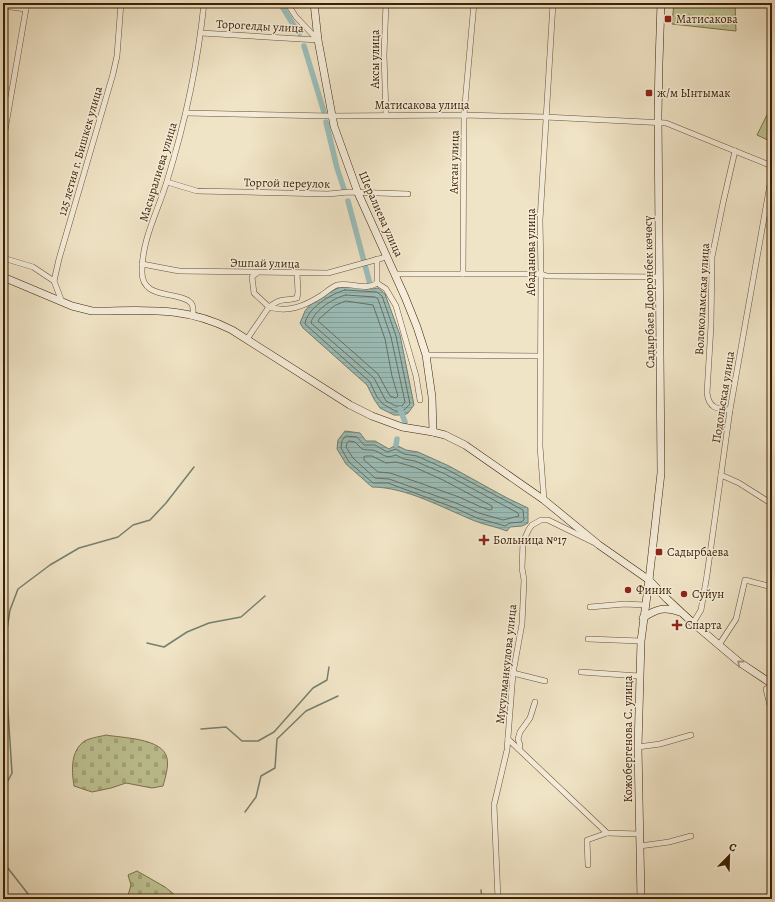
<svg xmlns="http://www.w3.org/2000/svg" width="775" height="902" viewBox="0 0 775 902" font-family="Alegreya,serif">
	<defs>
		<pattern id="grass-tufts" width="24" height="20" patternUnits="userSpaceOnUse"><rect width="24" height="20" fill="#bec292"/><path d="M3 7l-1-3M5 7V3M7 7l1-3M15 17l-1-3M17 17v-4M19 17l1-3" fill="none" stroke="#a4a67c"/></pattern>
		<pattern id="cemetery-stones" width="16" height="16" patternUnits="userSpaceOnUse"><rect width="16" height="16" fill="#bec292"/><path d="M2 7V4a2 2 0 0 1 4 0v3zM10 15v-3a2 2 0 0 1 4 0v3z" fill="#a4a67c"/></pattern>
		<pattern id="water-rules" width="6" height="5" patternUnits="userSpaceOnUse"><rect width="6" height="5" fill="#9bbeb9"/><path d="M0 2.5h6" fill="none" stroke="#86a39d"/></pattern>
	</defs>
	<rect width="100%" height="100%" fill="#f0e4c6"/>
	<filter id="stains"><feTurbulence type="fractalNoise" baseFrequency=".005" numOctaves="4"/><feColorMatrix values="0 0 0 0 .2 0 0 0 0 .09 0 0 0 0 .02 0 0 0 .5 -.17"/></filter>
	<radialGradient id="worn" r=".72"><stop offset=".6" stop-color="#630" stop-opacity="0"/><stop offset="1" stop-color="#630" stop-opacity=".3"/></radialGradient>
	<polygon fill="url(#grass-tufts)" stroke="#7d714a" points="674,3 735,3 736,31 672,24"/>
	<g fill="url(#cemetery-stones)" stroke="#7d714a">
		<path d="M106,735C122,738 163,738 167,758C169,767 165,778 163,786L152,788L126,783L111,788L92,792L74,786C72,773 70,754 82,743C87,738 99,737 106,735Z"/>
		<polygon points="137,871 165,887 176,896 176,899 127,899 131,885 128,875"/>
	</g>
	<polygon fill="#bec292" stroke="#7d714a" points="772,105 772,142 757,135"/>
	<g fill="url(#water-rules)" stroke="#757f70">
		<path d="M345,286L373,289L378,288L385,294L400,335L414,405L408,413L404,415H394L380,408L374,399L367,385L303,328L300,323C302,319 303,315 305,311C312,300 333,289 345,286Z"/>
		<path d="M345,431L360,433L366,441H375L389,449L396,445L406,450L418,452L449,466L507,498L528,508V523L522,526L510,527L507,531C497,527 485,525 475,521C443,508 406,487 372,487L346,464L337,449L338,440Z"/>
	</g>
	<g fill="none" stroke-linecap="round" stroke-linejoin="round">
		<g stroke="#6c6f5e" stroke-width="1">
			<path d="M345,290L377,292L382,296L396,336L410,404L403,411H395L383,404L377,397L370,382L305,324C307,308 331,294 345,290Z"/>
			<path d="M346,295L375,297L378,299L391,337L405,402L402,406H396L386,401L374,378L311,323C313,311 335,297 346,295Z"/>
			<polygon points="346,301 373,305 385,339 392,376 398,396 396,398 390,396 378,374 318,321 319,319 334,306"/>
			<polygon points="346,436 357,437 364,445 375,445 387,452 396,449 404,454 417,456 448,470 523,510 524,520 521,522 510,523 505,526 477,518 455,508 388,483 373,483 349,462 341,448 342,441"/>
			<path d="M349,441L355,442L362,449C366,450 369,450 372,450C383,452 383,460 396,455L404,459L415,461L445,474L518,513L519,516L503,520L479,513L456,503L389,479L375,478L353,458L346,447L347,443Z"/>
			<polygon points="366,456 372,456 386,463 396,462 414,467 443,480 492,506 492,509 490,510 481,507 459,497 417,482 390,473 378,472 364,460 364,457"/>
		</g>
		<g stroke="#757f70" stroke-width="1.5">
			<polyline points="147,643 164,647 187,632 209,623 241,617 265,596"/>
			<polyline points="201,729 226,727 242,741 258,741 274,732 313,688 327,680 329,667"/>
			<polyline points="3,790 12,773 4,649 10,610 18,589 50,565 79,548 118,537 133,525 150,520 166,503 194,467"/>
			<polyline points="245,812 256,797 261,776 275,768 277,739 306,711 338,696"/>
			<polyline points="3,859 7,867 32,899"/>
			<polyline points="481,890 482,899"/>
		</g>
		<g stroke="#9bbeb9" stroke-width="5.5">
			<polyline points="280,3 299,34"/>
			<polyline points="304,46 324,112"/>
			<polyline points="326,122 337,168 344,189"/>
			<polyline points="348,201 370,284"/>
			<polyline points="400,409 405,422"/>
			<polyline points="396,445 397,439"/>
		</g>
		<defs>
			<g id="street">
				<polyline points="287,3 296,17 318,40"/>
				<polyline points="3,6 26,9"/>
				<polyline points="201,33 318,40"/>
				<polyline points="186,113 331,116 464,115 545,117 666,123 772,166"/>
				<polyline points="386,115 384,55 386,3"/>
				<polyline points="3,142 27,3"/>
				<polyline points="167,182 197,191 328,194 349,192 408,194"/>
				<polyline points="3,258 33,267 54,281"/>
				<polyline points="377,259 377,283 386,289 396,306 416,376 420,400"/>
				<polyline points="142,264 179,271 328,273 386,257"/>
				<path d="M257,273L252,277L254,293L269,307C273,304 278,300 284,300C289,299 292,300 297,298L298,292L297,273"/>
				<polyline points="395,274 541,274 547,276 659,277"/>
				<polyline points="463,274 464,115 474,3"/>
				<polyline points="62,302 54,281 59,259 113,74 117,56 121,3"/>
				<path d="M193,315C193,311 194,306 191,303C179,290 141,301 142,271C142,239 158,211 167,181C185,123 198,63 204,3"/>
				<path d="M247,339L269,307C288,313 305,306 322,295C326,292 332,287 337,285C350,282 367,291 377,283"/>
				<polyline points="426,355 540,356"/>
				<path d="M730,410C716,409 709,408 707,393L711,325L712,257L723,203L735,151"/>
				<polyline points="721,475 739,483 772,504"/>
				<polyline points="544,500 540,446 541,274 540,220 553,3"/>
				<polyline points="590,607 625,604 645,605"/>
				<polyline points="693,623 701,610 707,575 730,410 772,173"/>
				<polyline points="588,639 641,641"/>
				<polyline points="719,645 736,619 745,580 772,587"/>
				<polyline points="581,672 639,676"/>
				<polyline points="513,673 545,681"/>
				<polyline points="772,686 766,689 772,714"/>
				<polyline points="508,739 607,833 639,834"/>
				<polyline points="638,747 660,744 691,735"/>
				<polyline points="519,749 520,745 518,739 520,732 530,718 535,702"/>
				<polyline points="640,846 669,842 691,836"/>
				<polyline points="588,865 587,840 607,833"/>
				<polyline points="498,899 494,805 507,750 513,673 522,624 524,580 522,568 523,542 529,529 532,525 541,520 548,520 593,542"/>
			</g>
			<g id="secondary">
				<polyline points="314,3 318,40 334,126 358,193 405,297 417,327 426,355 432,397 433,432"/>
				<path d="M3,277L72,306L92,311C143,311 184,305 232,330L350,405L372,416L402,427L433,432L445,435L465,445L544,500L599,545L649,580L667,599L693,623L739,662L772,684"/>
				<path d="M643,618C656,609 665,606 680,612"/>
				<polyline points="641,899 638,747 641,641 649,580 661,473 658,114 659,63 661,3"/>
			</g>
		</defs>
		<use href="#street" stroke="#695134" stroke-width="6"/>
		<use href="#secondary" stroke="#3c2003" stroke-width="8"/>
		<use href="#street" stroke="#f5edda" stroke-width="5"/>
		<use href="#secondary" stroke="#f5edda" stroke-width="7"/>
	</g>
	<defs><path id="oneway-chevron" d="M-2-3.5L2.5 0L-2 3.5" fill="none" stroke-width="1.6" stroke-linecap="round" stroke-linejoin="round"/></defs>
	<use stroke="#a29179" href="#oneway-chevron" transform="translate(740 663) rotate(-140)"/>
	<g fill="#8f2418" stroke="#f5edda" stroke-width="1.5">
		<rect x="664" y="15" width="8" height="8" rx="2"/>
		<rect x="645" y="89" width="8" height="8" rx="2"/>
		<path d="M482 534h4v4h4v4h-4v4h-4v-4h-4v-4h4z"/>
		<rect x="655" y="548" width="8" height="8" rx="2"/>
		<circle cx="628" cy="590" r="4"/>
		<circle cx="684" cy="594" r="4"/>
		<path d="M675 619h4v4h4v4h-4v4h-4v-4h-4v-4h4z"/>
	</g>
	<g text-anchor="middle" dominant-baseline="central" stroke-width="3" stroke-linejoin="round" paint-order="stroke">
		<g font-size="12" fill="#3c2003" stroke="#f5edda" text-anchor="start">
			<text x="676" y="19">Матисакова</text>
			<text x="657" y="93">ж/м Ынтымак</text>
			<text x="493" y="540">Больница №17</text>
			<text x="667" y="552">Садырбаева</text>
			<text x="636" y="590">Финик</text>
			<text x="692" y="594">Суйун</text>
			<text x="685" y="625">Спарта</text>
		</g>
		<g font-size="12" fill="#3c2003" stroke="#f5edda">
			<text transform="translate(260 26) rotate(3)">Торогелды улица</text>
			<text transform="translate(375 59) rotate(-90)">Аксы улица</text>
			<text x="422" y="105">Матисакова улица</text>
			<text transform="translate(80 151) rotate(-74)">125 летия г. Бишкек улица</text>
			<text transform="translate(454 162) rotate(-89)">Актан улица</text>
			<text transform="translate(158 172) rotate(-73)">Масыралиева улица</text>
			<text transform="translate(287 183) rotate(1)">Торгой переулок</text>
			<text transform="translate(381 214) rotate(66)">Шералиева улица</text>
			<text transform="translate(531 252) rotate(-90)">Абаданова улица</text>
			<text transform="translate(265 263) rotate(1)">Эшпай улица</text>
			<text transform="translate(649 292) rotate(-91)">Садырбаев Дооронбек көчөсү</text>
			<text transform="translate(702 299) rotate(-87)">Волоколамская улица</text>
			<text transform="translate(723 397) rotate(-81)">Подольская улица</text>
			<text transform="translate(506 664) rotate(-84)">Мусулманкулова улица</text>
			<text transform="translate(628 739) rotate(-90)">Кожобергенова С. улица</text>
		</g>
	</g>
	<rect width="775" height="902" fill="none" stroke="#f0e4c6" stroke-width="16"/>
	<rect x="4" y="4" width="767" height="894" fill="none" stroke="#3c2003" stroke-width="2"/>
	<rect x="8" y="8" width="759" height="886" fill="none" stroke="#3c2003"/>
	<g transform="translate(729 856) rotate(23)" stroke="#f5edda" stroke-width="3" paint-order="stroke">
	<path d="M0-3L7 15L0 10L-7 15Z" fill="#3c2003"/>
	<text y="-6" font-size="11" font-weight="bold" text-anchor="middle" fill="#3c2003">С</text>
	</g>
	<rect width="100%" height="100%" filter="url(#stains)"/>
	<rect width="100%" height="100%" fill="url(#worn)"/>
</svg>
